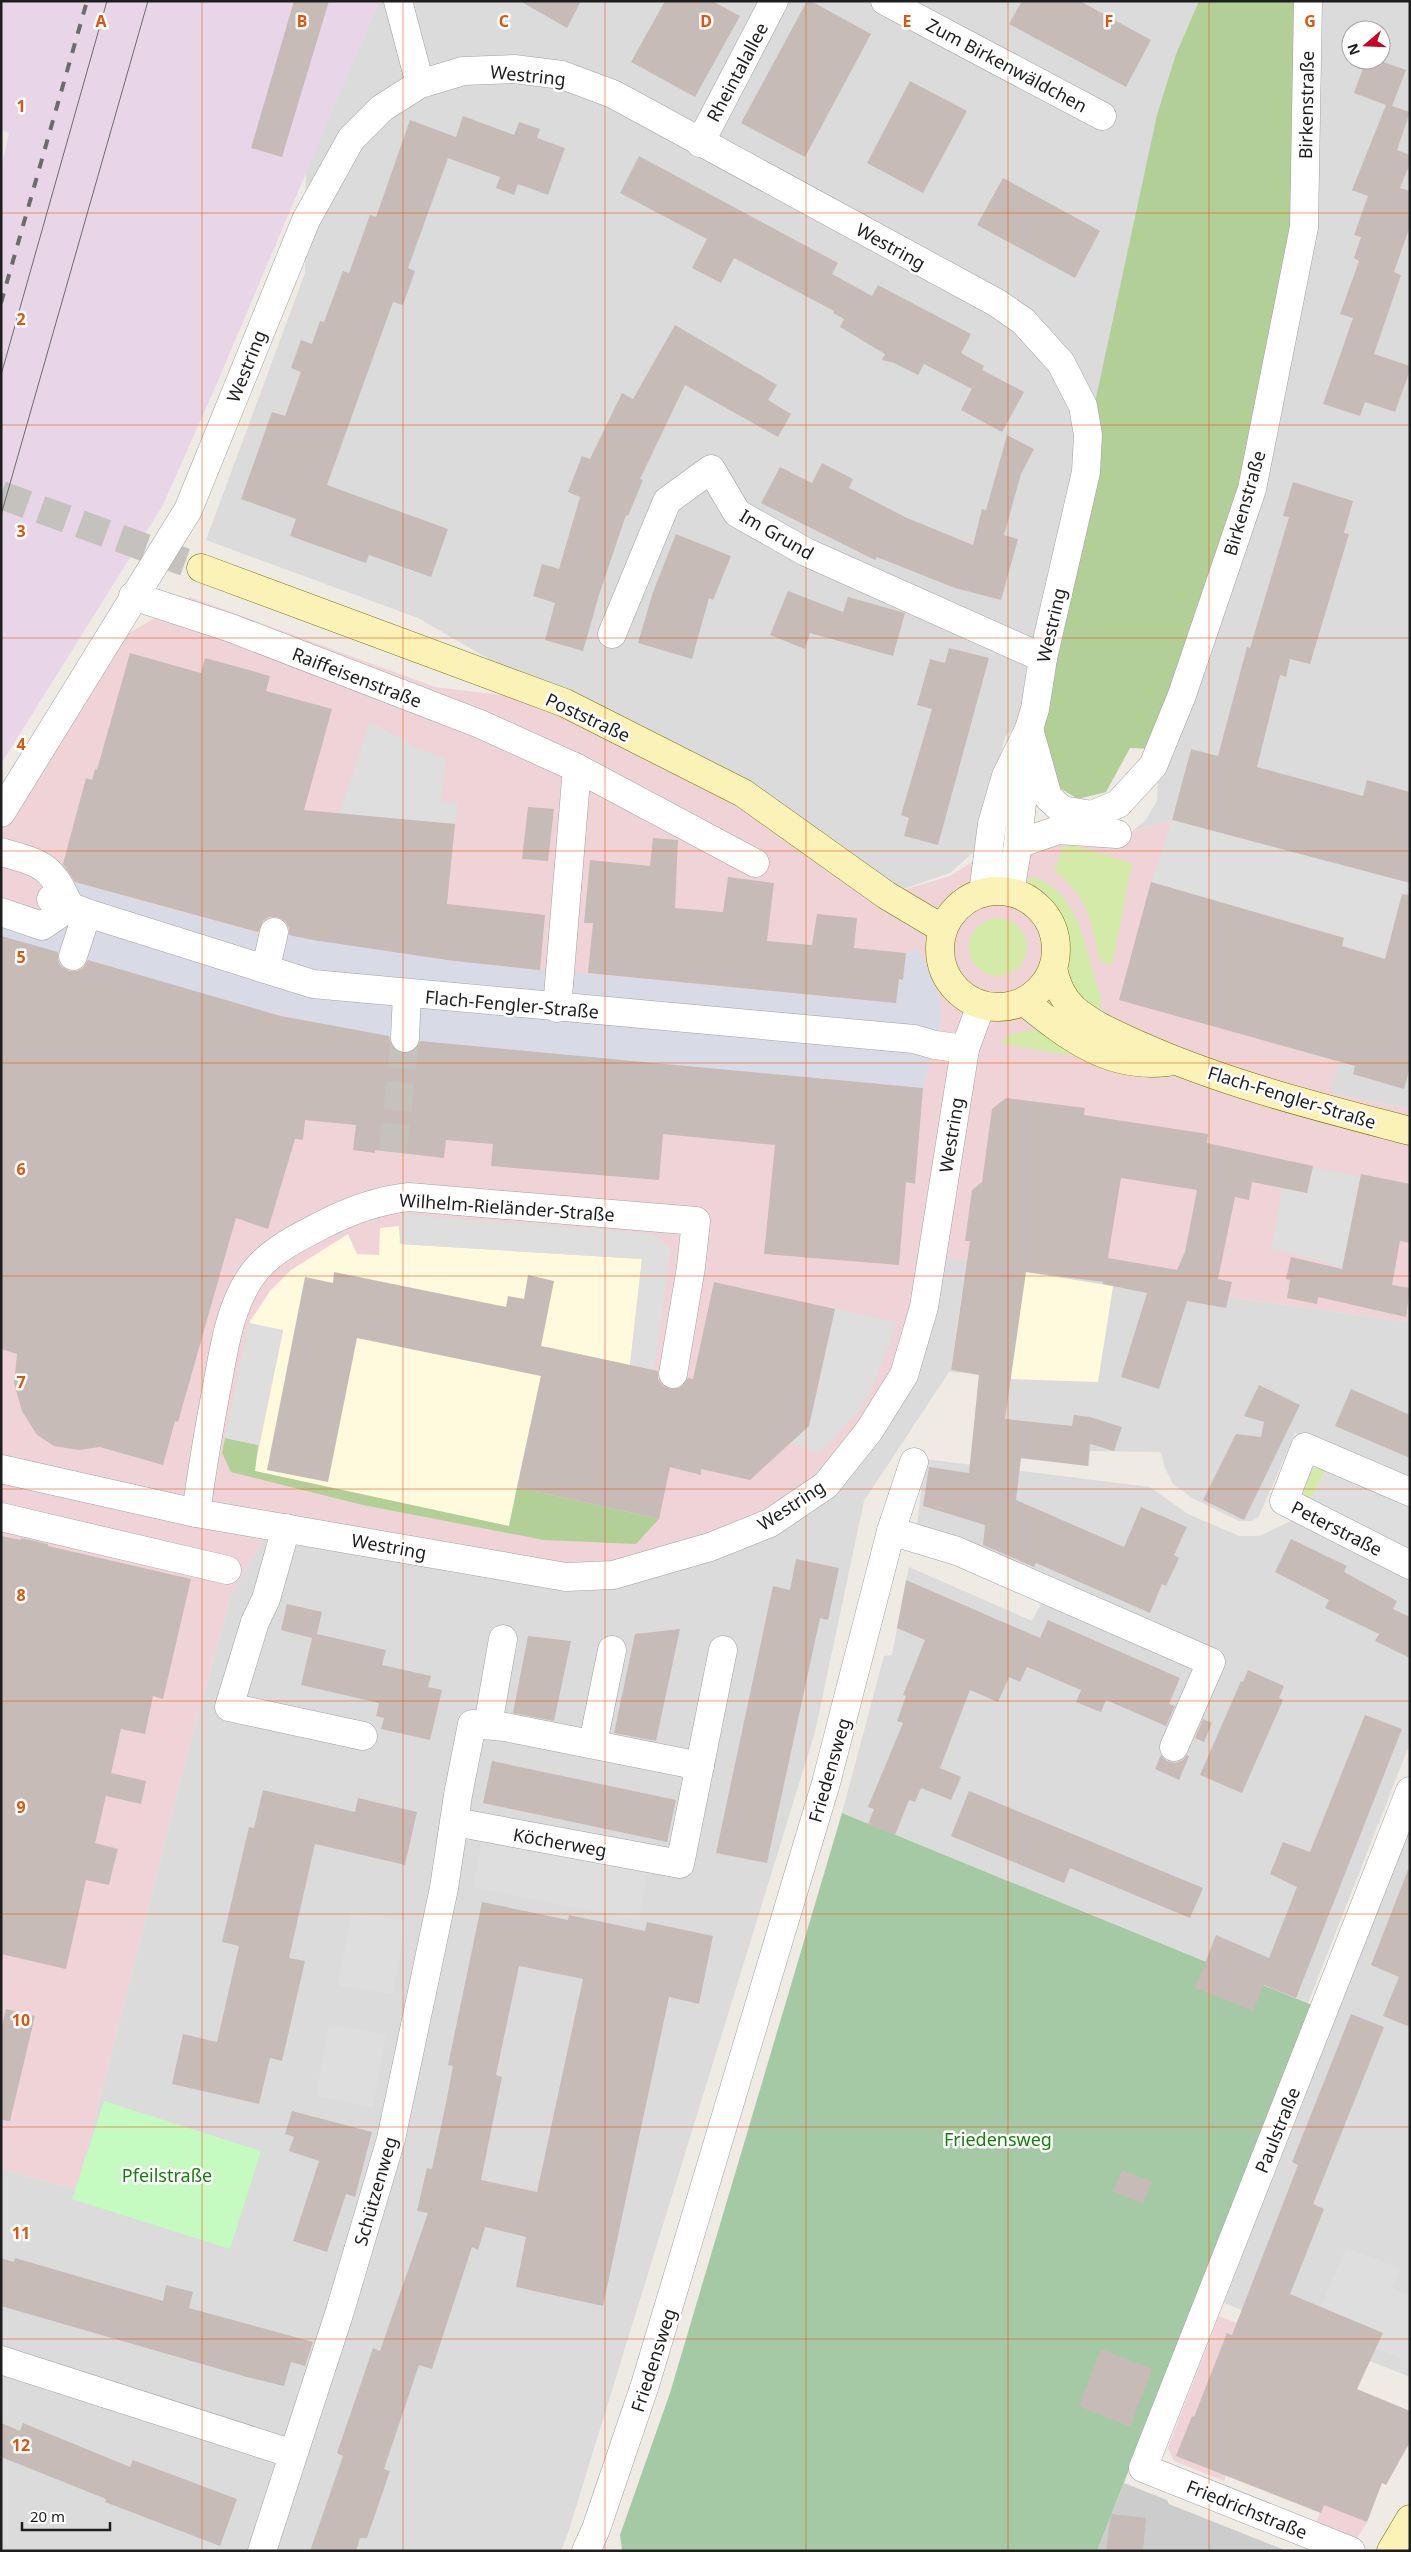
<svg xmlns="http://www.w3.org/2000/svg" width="1411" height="2552" viewBox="0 0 1411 2552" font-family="'Noto Sans',sans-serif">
	<rect width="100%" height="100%" fill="#efeae4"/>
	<g fill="#dcdbdb" fill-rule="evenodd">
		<polygon points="379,1 1199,1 1176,54 1035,709 1005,737 978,848 950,873 886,895 565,703 418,618 206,540 305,273 306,171"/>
		<path d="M1308,1H1410V809L1191,749L1172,820L1132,831L1145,821L1157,801L1159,749ZM1351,30H1381V60H1351Z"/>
		<polygon points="1410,869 1410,1109 1329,1093 1394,879"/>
		<polygon points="931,1256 1410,1322 1410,1482 1295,1433 1259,1516 1252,1521 1239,1521 1192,1498 1173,1484 1165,1468 1161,1452 1090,1451 1089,1466 972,1453 979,1374 949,1372 864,1501 815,1732 568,2533 561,2551 1,2551 1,2170 77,2189 184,1766 232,1592 272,1525"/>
		<polygon points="925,1459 1150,1487 1188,1514 1239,1536 1259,1536 1293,1520 1410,1578 1410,1743 1308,2003 842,1813 884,1656 892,1655 909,1567 1032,1621 1043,1599 1222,1658 917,1525"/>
		<polygon points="1410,1828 1410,2377 1224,2303"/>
	</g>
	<g fill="#f0d3d7">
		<polygon points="190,597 435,687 565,703 741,795 886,895 950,876 997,846 1075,838 1097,841 1172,820 1394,879 1330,1093 1410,1109 1410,1322 931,1256 904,1375 826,1485 613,1575 272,1525 232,1592 184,1766 77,2189 1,2170 1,828 111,644"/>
		<polygon points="1219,2316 1279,2339 1224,2481 1174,2461 1168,2448"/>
		<polygon points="1339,2465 1367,2522 1355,2542 1316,2523"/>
	</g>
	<polygon fill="#e8d6e8" points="1,1 379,1 214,390 163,505 1,764 1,168 9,133 1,130"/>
	<g fill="#fff9dd">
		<polygon points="399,1226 400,1244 642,1259 630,1365 547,1347 509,1527 254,1471 283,1331 249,1323 270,1291 291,1270 348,1234 357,1254 379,1255 380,1228"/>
		<polygon points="1025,1272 1113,1286 1098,1382 1011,1379 951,1370 962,1294"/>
	</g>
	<polygon fill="#ccc" points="1124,2483 1167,2500 1169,2504 1287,2551 1097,2551"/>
	<g fill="#d4eaa9">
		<path d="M1076,846L1132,863L1112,965L1100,962C1091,920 1089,898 1054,870L1063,847Z"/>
		<path d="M1033,877C1082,893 1085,951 1100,994L1101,1005L1096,1013C1090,1008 1081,1002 1075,996C1058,976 1067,944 1056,921C1050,905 1035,894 1027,880Z"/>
		<circle cx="998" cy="947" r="29"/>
		<path d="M1035,1030C1051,1036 1062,1042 1071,1056L1001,1043C1010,1032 1022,1031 1035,1030Z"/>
		<polygon points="1314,1468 1326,1469 1309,1501 1301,1493 1308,1471"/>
	</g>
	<g fill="#b2cf98">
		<polygon points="1199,1 1308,1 1305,213 1252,489 1159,749 1130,748 1106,792 1078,799 1058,787 1035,709 1088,435 1157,115 1176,54"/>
		<polygon points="225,1438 258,1445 255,1471 509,1526 517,1487 659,1519 636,1544 544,1540 363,1505 231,1472 222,1453"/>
	</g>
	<polygon fill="#a5c9a5" points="842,1813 1312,2005 1097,2551 622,2550 620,2535 670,2393"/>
	<polygon fill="#c5fac0" points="104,2101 261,2151 230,2249 72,2199"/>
	<g fill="#dedede">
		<polygon points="370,721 418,749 446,758 441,802 458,803 455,824 339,814"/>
		<polygon points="1172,820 1407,882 1385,959 1341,947 1344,937 1151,883"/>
		<polygon points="1313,1167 1361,1177 1342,1267 1272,1248 1282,1188 1307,1193"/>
		<polygon points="400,1214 640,1233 657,1236 671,1249 654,1370 630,1365 642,1259 400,1244"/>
		<polygon points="835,1309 896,1322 891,1339 872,1388 860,1410 820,1453 790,1443 809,1426"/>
		<polygon points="249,1323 283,1330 258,1445 225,1438"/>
		<polygon points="1326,1469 1410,1504 1410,1552 1309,1501"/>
		<polygon points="482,1839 648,1872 639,1920 473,1887"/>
		<polygon points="351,1912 406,1921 393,1994 338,1985"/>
		<polygon points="329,2024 386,2035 373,2107 316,2096"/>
		<polygon points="1346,2247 1400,2269 1392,2288 1410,2296 1408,2362 1376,2348 1382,2333 1321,2307"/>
	</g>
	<polygon fill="#d8dae5" points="59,878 269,936 271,932 454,961 896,1003 899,979 903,979 906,953 918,950 932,976 939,998 941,1022 923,1088 437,1044 346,1029 243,1006 1,936 1,900 47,914"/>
	<g fill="#c7bbb7" fill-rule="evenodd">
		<polygon points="294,1 329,1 282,157 251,148"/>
		<polygon points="520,1 581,1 567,28"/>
		<polygon points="665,1 712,1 740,16 695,97 631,62"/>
		<polygon points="807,1 811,1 871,34 805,157 741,123"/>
		<polygon points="1022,1 1080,1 1151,40 1126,87 1009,24"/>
		<polygon points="1366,60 1378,60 1406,70 1392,106 1410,112 1397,150 1410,155 1410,163 1400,188 1410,191 1410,226 1394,272 1401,275 1374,354 1410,366 1410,370 1395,412 1365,402 1360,416 1323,404 1353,318 1340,314 1359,261 1354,258 1361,237 1354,235 1368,196 1352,190 1386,105 1354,93"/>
		<polygon points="910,81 967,111 923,193 867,163"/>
		<polygon points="463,116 514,135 519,122 540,129 537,138 565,148 548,195 518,184 514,195 496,188 500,177 448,158 408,268 415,271 403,305 393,302 327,485 448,529 431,577 369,555 366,563 290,536 296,519 241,499 272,412 285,416 301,372 291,368 301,340 312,344 320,321 324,322 343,271 349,273 370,215 376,217 410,120 456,137"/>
		<polygon points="639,156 838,263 832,274 872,296 878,285 971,334 961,353 984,366 982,370 1024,392 1002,432 961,410 981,371 972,389 924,364 918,375 894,363 882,360 885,354 840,327 844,319 833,313 834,311 734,258 721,283 692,268 707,239 620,193"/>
		<polygon points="1003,178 1100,231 1075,278 977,225"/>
		<polygon points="675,325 777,385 768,400 791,414 778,437 685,385 640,479 643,480 628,516 626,515 599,595 583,651 545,640 555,603 533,596 542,564 559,569 580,497 568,492 582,456 590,459 622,393 633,399"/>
		<polygon points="1007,435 1034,449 1021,474 1004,535 1018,539 1001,600 955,588 877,557 875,560 761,503 780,467 812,483 822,463 853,479 849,488 907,518 973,545 982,509 986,510"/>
		<polygon points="1293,482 1353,501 1344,533 1349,534 1310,664 1290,659 1286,677 1280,675 1257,767 1363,796 1367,780 1410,792 1410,883 1172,820 1191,749 1218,756 1247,647 1250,648 1289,517 1283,516"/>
		<polygon points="676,534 731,556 713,600 709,598 692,659 638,643 653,592"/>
		<polygon points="788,591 843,612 848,597 905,613 893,656 810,633 805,649 770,635"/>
		<polygon points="949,648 989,658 938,845 904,836 909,818 901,815 932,709 917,705 930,659 945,663"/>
		<polygon points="130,653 201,673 205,658 270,676 266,691 332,709 304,810 455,824 447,904 545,915 540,970 454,961 313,940 289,935 289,928 285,921 277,917 269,917 263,921 258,932 75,882 63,864 86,778 92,780 95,769 97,770"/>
		<polygon points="528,807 554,809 548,861 522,859"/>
		<polygon points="653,838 678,840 675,908 723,912 728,877 774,883 767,941 812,945 817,914 857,918 854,948 906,953 903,980 899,979 896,1003 588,973 593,923 584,923 590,860 650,866"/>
		<polygon points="1151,882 1344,938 1342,946 1385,959 1402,894 1410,895 1410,1067 1404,1089 1353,1074 1355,1066 1119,1000"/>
		<polygon points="1,936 58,952 58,960 61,966 69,971 77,971 83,968 88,960 281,1016 389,1036 391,1046 397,1051 404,1054 413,1052 420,1041 923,1088 915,1184 906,1182 899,1265 764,1254 775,1145 663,1134 659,1180 491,1166 493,1144 446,1140 444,1158 375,1150 375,1153 353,1150 356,1125 305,1120 303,1140 295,1139 268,1229 236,1218 178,1422 175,1421 163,1465 100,1447 79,1450 54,1446 37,1435 22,1411 14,1383 17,1354 1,1349"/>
		<path d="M1006,1098L1085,1108L1084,1115L1208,1134L1207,1143L1313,1166L1307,1193L1252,1182L1249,1200L1235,1197L1218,1279L1232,1282L1226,1308L1187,1301L1159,1389L1121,1377L1147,1293L1103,1284V1282L1026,1272L1005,1419L1072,1426L1074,1415L1090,1417L1122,1427L1114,1451L1090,1444L1088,1466L1021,1458L1016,1500L1124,1547L1141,1507L1187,1527L1174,1555L1179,1558L1166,1586L1162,1584L1150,1613L1036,1563L1034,1567L983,1545L985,1525L923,1506L929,1467L969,1473L979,1375L951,1370L970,1241H965L972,1190L982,1182L992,1109ZM1121,1178L1197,1190L1185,1252L1177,1270L1108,1258Z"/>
		<polygon points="1361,1174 1410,1184 1410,1243 1400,1241 1392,1285 1410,1288 1406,1317 1318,1297 1317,1304 1287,1298 1290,1280 1286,1279 1291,1257 1342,1269"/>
		<polygon points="334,1272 506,1307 508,1296 524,1299 528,1275 554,1281 541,1346 658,1371 658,1379 663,1386 671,1389 679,1388 688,1378 693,1379 714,1282 835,1309 809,1426 750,1480 701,1469 701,1475 670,1467 659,1519 517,1487 541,1376 357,1338 328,1482 267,1470 305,1277 333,1283"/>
		<polygon points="1259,1385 1300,1405 1244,1520 1203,1500 1236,1434 1261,1437 1264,1422 1244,1416"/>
		<polygon points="1351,1389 1410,1415 1410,1458 1335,1426"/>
		<polygon points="1,1536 21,1540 21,1538 48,1544 48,1546 191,1579 163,1699 153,1696 145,1734 121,1729 111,1773 146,1781 141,1804 106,1796 95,1843 118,1849 113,1868 109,1885 86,1880 66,1969 1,1954"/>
		<polygon points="1291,1539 1347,1566 1344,1572 1397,1601 1393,1609 1410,1617 1410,1658 1375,1641 1379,1634 1325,1608 1329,1600 1275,1572"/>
		<polygon points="796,1559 839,1568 828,1620 820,1618 767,1863 716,1853 773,1586 790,1590"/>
		<polygon points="906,1580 1040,1638 1048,1620 1180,1678 1169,1704 1175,1706 1166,1726 1106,1700 1101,1712 1076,1702 1081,1690 1027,1667 1020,1682 1009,1677 998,1702 970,1690 940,1768 961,1777 951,1800 921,1788 915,1802 909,1800 895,1835 868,1824 874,1809 868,1807 903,1723 897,1721 906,1696 903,1695 925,1640 897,1628"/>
		<polygon points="287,1604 322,1612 317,1634 386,1650 382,1665 431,1676 428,1687 442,1690 430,1740 381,1729 384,1718 376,1716 379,1703 301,1685 312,1638 281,1630"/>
		<polygon points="680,1629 656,1741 614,1733 635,1634"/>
		<polygon points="528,1636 571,1641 554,1721 513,1713"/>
		<polygon points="1248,1670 1284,1686 1279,1698 1283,1700 1242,1793 1200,1775 1241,1681 1243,1682"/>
		<polygon points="1365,1715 1402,1729 1296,1998 1264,1985 1253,2011 1195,1988 1216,1935 1269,1958 1297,1887 1270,1874 1283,1842 1310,1852"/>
		<polygon points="1203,1719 1212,1723 1204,1742 1195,1738"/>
		<polygon points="1161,1755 1167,1761 1175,1763 1183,1760 1187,1755 1189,1756 1179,1780 1155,1769"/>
		<polygon points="492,1761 676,1800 667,1842 483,1803"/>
		<polygon points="263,1790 355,1812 358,1798 417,1812 405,1865 315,1844 289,1958 305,1961 282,2061 270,2058 259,2104 172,2084 183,2034 217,2042 239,1946 222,1942 249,1827 254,1828"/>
		<polygon points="969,1791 1203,1888 1190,1918 1070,1868 1064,1883 951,1836"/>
		<polygon points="1408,1870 1410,1870 1410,2027 1383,2016 1399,1977 1371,1965"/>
		<path d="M482,1902L568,1920L569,1915L645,1931L647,1922L713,1936L699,2004L669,1997L603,2306L516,2287L526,2237L485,2227L478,2250L472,2247L432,2369L419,2365L384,2469L390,2471L367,2538H360L356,2551H310L343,2456L337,2453L373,2348L380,2351L428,2213L417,2211L427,2168L432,2169L447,2098L453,2066L448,2065ZM519,1966L583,1979L537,2192L481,2180L502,2077L496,2075Z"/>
		<polygon points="6,2009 35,2016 10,2121 1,2120 1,2029"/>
		<polygon points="1351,2014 1384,2027 1313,2204 1324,2209 1290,2294 1383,2333 1357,2389 1410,2411 1410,2442 1386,2485 1382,2483 1367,2522 1324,2505 1321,2513 1176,2456 1192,2416 1194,2417 1227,2333 1232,2335 1298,2165 1292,2162"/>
		<polygon points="292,2111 372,2132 355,2197 346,2194 327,2252 293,2241 319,2161 289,2151 294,2137 285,2134"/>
		<polygon points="1122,2170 1152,2181 1143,2203 1113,2192"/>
		<polygon points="1,2258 14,2262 15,2258 163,2301 166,2285 193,2292 189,2308 313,2342 305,2366 291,2362 284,2386 247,2377 1,2306"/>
		<polygon points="1101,2349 1152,2369 1130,2427 1079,2406"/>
		<polygon points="1,2423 20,2431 23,2423 130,2467 133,2460 237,2499 220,2546 105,2502 106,2499 1,2457"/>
		<polygon points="1111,2514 1146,2518 1143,2551 1106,2551"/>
	</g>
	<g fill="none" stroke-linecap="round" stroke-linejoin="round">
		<polyline stroke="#c5c1bc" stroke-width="28" stroke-dasharray="28 14" stroke-linecap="butt" points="393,1152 405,1038"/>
		<polyline stroke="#c5c1bc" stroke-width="28" stroke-dasharray="28 14" stroke-linecap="butt" points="1,495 201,568"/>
		<defs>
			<g id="street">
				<polyline points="398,1 420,84"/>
				<polyline points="885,1 1102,116"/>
				<polyline points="700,143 774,1"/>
				<polyline points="133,596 231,628 480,724 577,768 755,863"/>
				<polyline points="612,634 667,501 711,469 737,513 806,552 1043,658"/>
				<polyline points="1029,729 1048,797 1062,810 1092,815 1118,804 1153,766 1182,695 1252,489 1304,227 1308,1"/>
				<polyline points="1,813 188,510 306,220 351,139 382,108 420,84 463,71 514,69 562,75 613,94 997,303 1023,321 1061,363 1083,406 1088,435 1086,472 1043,658 1035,709 1029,729 1006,776 992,824 983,893"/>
				<polyline points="1018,844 1058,830 1117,834"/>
				<path d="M1,852C44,864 51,865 70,907"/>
				<polyline points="1010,892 1018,844 1027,750"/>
				<polyline points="51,899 87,913 313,984 914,1039 935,1045 965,1049"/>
				<polyline points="1,912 42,926 70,907"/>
				<polyline points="73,956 87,913"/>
				<polyline points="266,968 274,932"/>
				<polyline points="557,1008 577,768"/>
				<polyline points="405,1038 407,994"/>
				<polyline points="1,1469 196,1513 566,1577 613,1575 710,1547 770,1523 826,1485 869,1431 904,1375 924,1307 965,1049 981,1005"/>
				<polyline points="1410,1492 1305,1447 1284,1501 1410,1565"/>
				<path d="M196,1513C202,1470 209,1428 217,1386C224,1349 229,1310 250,1278C266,1253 295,1239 320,1226C347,1212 379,1200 409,1197L696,1221L691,1267L673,1374"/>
				<polyline points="1,1517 227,1570"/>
				<polyline points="286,1528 266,1599 255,1622 229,1707 363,1736"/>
				<polyline points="891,1531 914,1462"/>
				<polyline points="488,1725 503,1639"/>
				<polyline points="593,1743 612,1650"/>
				<polyline points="455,1822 680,1864 723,1650"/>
				<polyline points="1,2360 293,2454"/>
				<polyline points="262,2551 340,2311 391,2139 444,1888 458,1795 472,1724 505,1727 700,1766"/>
				<polyline points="586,2551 596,2529 645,2385 826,1783 891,1531 957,1551 1211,1662 1174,1747"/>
				<polyline points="1351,2551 1143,2468 1410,1791"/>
			</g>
			<g id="secondary">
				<polyline points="201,568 565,703 743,793 886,895 943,929"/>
				<circle cx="998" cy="949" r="58"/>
				<path d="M1053,969C1057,985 1062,998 1074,1009C1094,1026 1117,1035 1141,1046C1226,1084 1319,1107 1410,1131"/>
				<path d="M1026,1003C1068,1037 1109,1069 1167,1062"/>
				<polyline points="1391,2551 1410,2519"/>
			</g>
		</defs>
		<use href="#street" stroke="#a2a2a2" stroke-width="29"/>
		<use href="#secondary" stroke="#777003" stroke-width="29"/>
		<use href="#street" stroke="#fff" stroke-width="28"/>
		<use href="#secondary" stroke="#faf2b7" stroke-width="28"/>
		<g stroke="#6c6c6c" stroke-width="1">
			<polyline points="1,375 107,1"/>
			<polyline points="1,515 148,1"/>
		</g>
		<polyline stroke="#6c6c6c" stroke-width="4" stroke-dasharray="10 10" stroke-linecap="butt" points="1,303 87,1"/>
	</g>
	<path fill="none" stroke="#de560d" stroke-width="1" stroke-opacity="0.55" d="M202,1V2551M403,1V2551M605,1V2551M806,1V2551M1008,1V2551M1209,1V2551M1,213H1410M1,425H1410M1,638H1410M1,851H1410M1,1063H1410M1,1276H1410M1,1489H1410M1,1701H1410M1,1914H1410M1,2127H1410M1,2339H1410"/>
	<g text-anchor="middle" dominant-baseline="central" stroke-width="5" stroke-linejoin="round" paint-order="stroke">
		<g font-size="18" fill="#1e1e1e" stroke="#fff">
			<text transform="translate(1007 65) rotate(28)">Zum Birkenwäldchen</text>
			<text transform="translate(737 72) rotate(-62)">Rheintalallee</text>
			<text transform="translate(528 75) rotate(6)">Westring</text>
			<text transform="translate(1306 105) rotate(-89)">Birkenstraße</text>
			<text transform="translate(891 246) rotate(29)">Westring</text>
			<text transform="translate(246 366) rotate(-68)">Westring</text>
			<text transform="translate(1244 503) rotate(-74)">Birkenstraße</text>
			<text transform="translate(777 534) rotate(30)">Im Grund</text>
			<text transform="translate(1051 625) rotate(-77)">Westring</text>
			<text transform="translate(357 677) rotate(21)">Raiffeisenstraße</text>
			<text transform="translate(588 717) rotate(25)">Poststraße</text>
			<text transform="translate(512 1004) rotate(5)">Flach-Fengler-Straße</text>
			<text transform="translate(1292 1097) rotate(17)">Flach-Fengler-Straße</text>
			<text transform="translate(951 1135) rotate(-81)">Westring</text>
			<text transform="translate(507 1207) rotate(4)">Wilhelm-Rieländer-Straße</text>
			<text transform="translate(791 1505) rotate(-33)">Westring</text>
			<text transform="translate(1337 1528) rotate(27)">Peterstraße</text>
			<text transform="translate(389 1546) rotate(10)">Westring</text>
			<text transform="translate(829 1770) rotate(-74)">Friedensweg</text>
			<text transform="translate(560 1842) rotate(10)">Köcherweg</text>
			<text transform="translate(1277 2130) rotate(-68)">Paulstraße</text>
			<text transform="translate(375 2191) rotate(-74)">Schützenweg</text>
			<text transform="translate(653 2360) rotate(-72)">Friedensweg</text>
			<text transform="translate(1247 2509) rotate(22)">Friedrichstraße</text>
		</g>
		<g font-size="18" fill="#147f0a" stroke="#fff">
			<text x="998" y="2139">Friedensweg</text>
			<text x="167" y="2175">Pfeilstraße</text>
		</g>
	</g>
	<g font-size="16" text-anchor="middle" font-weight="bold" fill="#de560d" stroke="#fff" stroke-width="5" stroke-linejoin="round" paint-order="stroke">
		<text x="101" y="27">A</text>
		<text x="302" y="27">B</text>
		<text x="504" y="27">C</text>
		<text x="706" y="27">D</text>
		<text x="907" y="27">E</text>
		<text x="1109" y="27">F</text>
		<text x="1310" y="27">G</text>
		<text x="21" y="112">1</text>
		<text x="21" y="325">2</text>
		<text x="21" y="537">3</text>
		<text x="21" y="750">4</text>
		<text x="21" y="963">5</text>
		<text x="21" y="1175">6</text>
		<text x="21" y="1388">7</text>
		<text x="21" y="1601">8</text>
		<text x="21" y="1813">9</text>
		<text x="21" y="2026">10</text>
		<text x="21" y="2239">11</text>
		<text x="21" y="2451">12</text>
	</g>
	<rect width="1411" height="2552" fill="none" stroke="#1e1e1e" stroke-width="5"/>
	<g transform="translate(1366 45) rotate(251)"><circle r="24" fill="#ffffff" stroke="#a5a5a5"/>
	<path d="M0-4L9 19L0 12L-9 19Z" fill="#cc0024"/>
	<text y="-8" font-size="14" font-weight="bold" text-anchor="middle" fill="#1e1e1e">N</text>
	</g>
	<path d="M22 2522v8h88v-8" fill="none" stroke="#1e1e1e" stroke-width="2.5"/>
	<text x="30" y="2522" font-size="15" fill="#1e1e1e" stroke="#ffffff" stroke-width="4" paint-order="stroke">20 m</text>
</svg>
